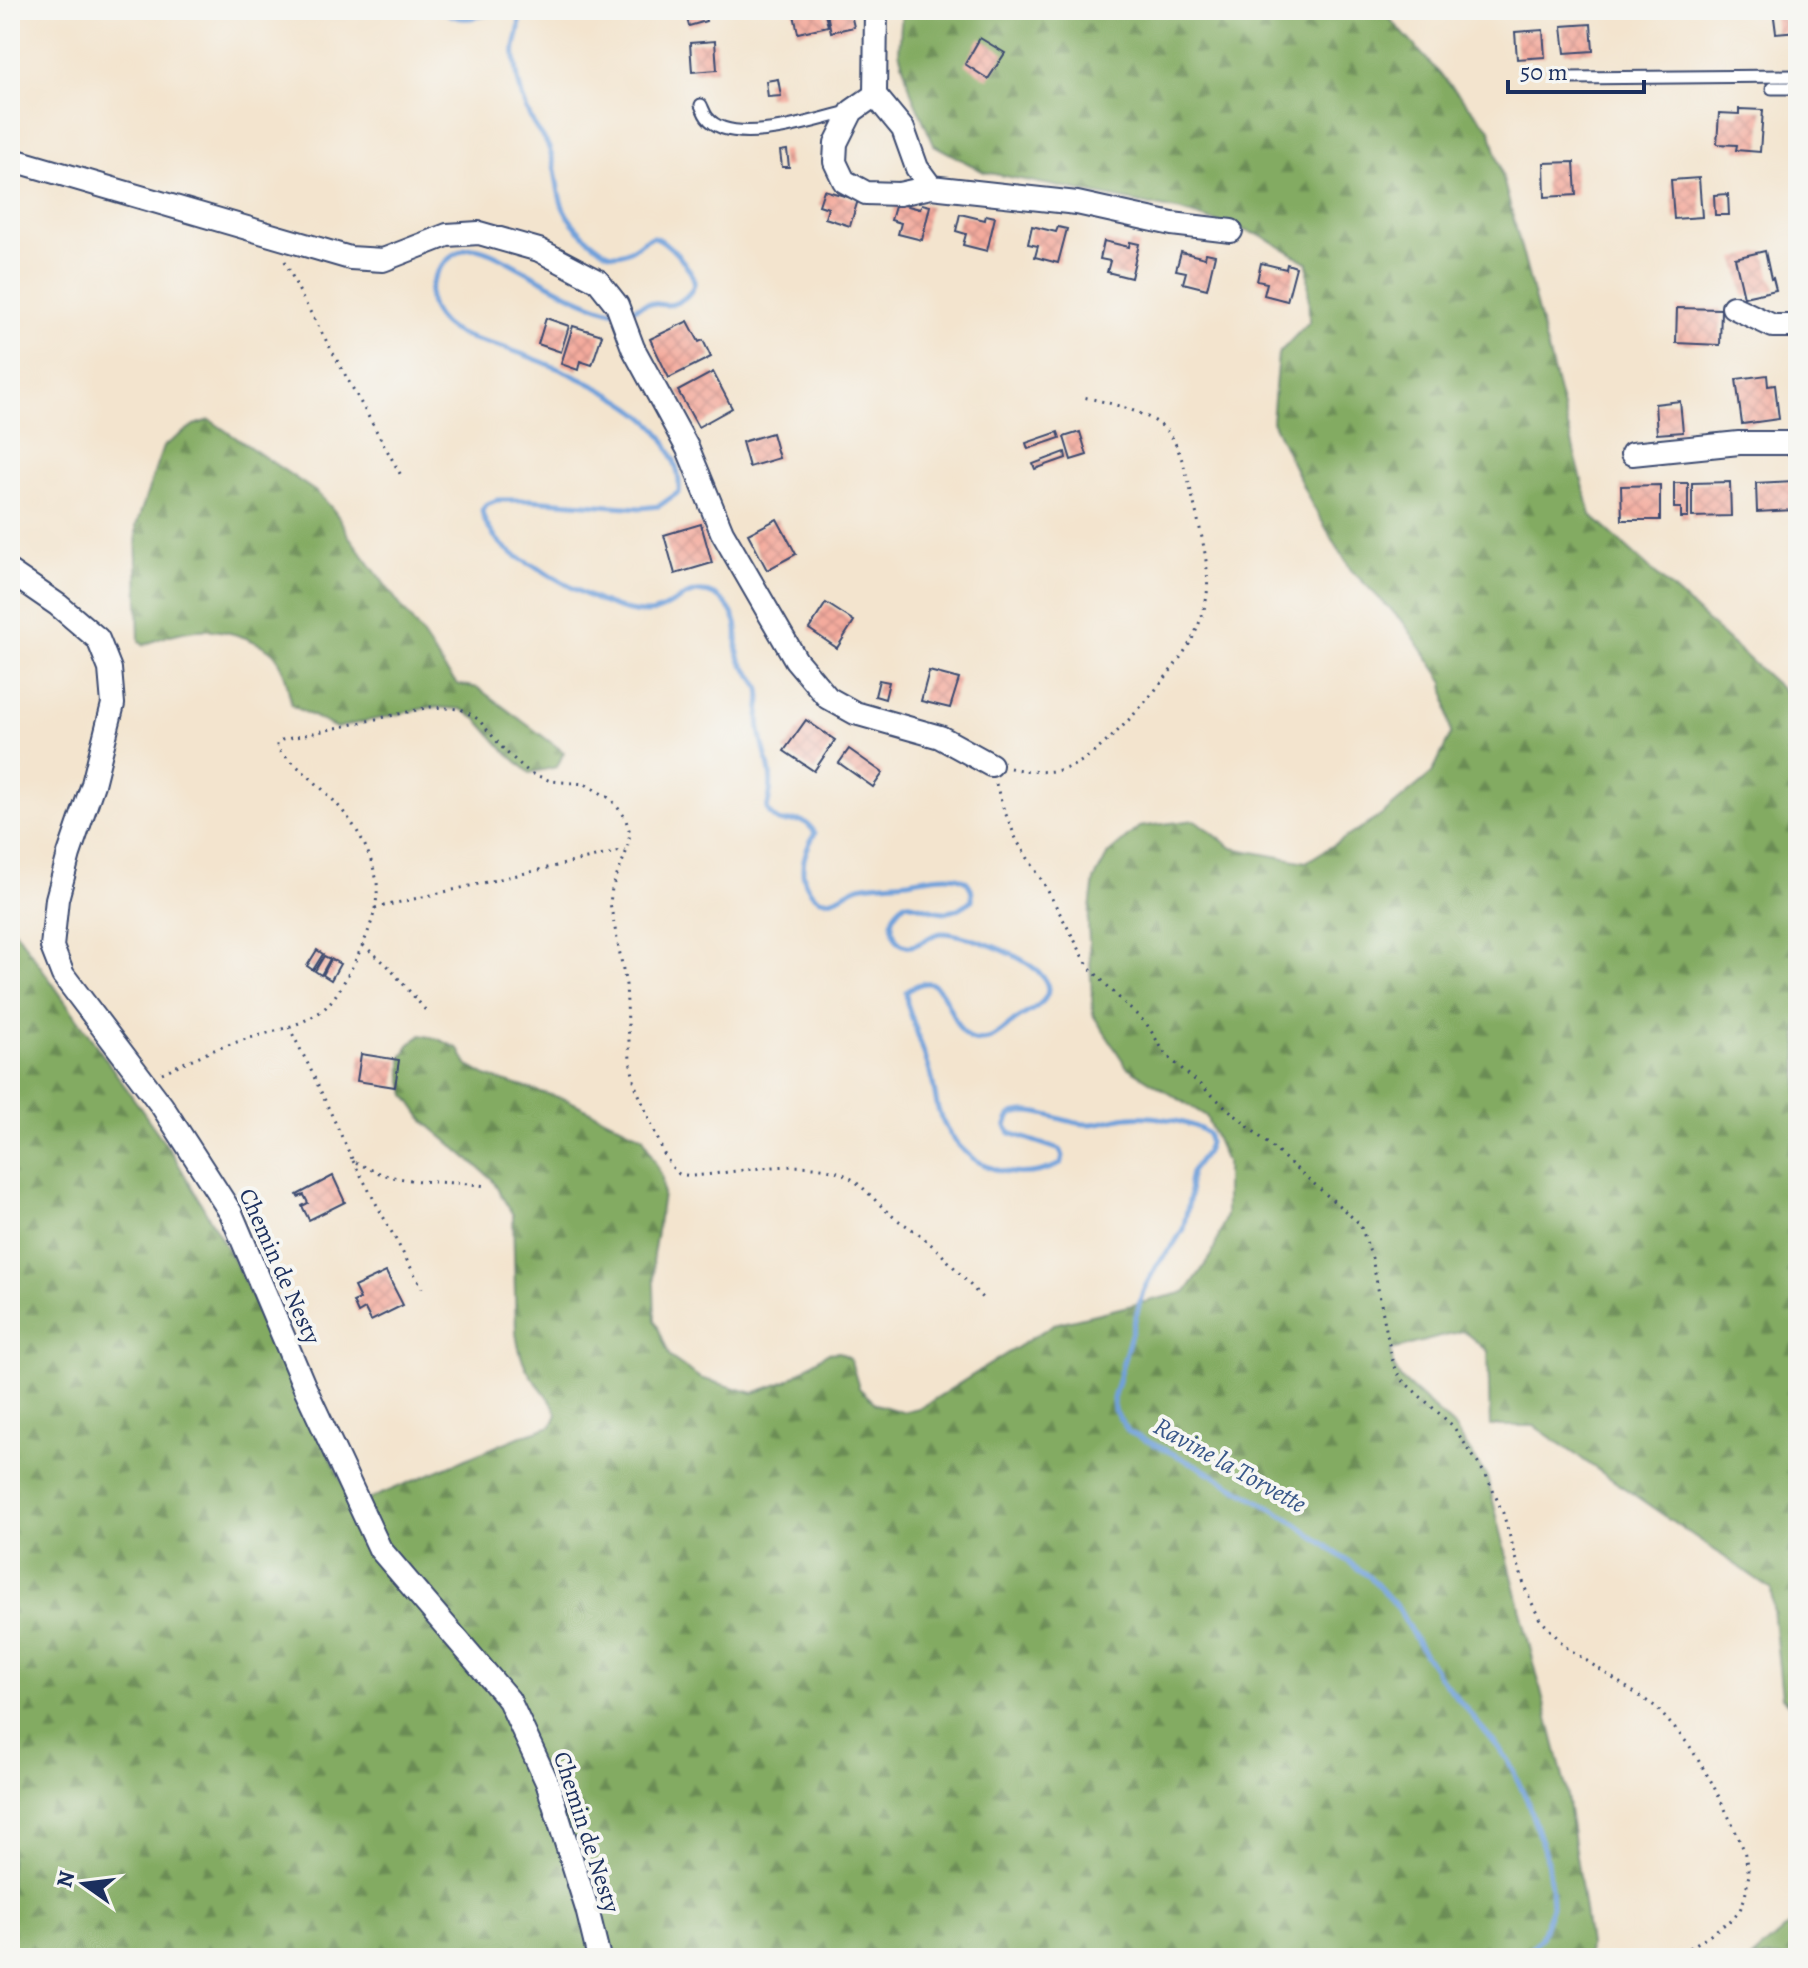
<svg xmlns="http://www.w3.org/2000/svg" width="1808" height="1968" viewBox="0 0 1808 1968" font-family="Alegreya,serif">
	<defs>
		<pattern id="forest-firs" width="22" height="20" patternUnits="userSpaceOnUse" patternTransform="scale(2)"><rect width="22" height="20" fill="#83ab62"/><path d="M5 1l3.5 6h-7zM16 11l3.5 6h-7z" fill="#6a8c54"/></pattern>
		<pattern id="building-cross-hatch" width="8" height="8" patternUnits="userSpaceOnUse" patternTransform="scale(2)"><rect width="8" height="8" fill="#f4ab9d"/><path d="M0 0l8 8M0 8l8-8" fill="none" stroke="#d1938a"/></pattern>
	</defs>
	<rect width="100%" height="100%" fill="#f6f6f2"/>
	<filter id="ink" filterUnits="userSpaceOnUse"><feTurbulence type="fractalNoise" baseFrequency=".0125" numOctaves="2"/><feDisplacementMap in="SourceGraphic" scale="16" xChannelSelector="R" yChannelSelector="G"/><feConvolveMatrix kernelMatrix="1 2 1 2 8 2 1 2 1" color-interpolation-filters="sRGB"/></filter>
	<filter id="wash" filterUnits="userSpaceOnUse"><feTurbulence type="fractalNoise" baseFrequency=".006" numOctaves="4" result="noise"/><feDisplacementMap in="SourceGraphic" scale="32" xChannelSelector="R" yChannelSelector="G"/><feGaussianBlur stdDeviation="1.8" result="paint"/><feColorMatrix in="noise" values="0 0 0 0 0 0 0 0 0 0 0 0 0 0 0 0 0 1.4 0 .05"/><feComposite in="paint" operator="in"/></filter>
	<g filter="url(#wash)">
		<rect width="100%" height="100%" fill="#f3e4ce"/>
		<g fill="url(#forest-firs)" stroke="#4f6d60" stroke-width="2">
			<path d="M902,10H1382L1490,129L1591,515L1798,704V1713L1782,1697L1771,1589L1534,1426H1490L1488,1351L1463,1331L1391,1350L1393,1365L1401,1379L1453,1426L1487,1477L1566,1789L1589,1944L1588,1958H10V923L174,1156L238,1268L345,1488L367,1500L521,1436L552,1426L557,1414C551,1398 541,1389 531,1376C522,1363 518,1348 516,1333L513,1215L491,1178L425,1122L406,1095L402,1076V1058L409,1045L421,1035L439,1039L459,1049L467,1065L486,1076L568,1100L643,1137L662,1177L663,1195L653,1255L655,1320L670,1357L700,1378L753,1393L787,1381L827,1353L839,1352L850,1358L859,1388L876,1404L902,1412L922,1407L1054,1324L1186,1292L1212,1255L1226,1215V1162L1206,1116L1127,1067L1093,1015L1088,923L1094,880L1108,854L1139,827L1195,820L1232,848L1306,862L1382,815L1432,773L1451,734L1444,682L1404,623L1351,570L1311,503L1272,421L1278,354L1309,322L1308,263L1262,236L1181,211L984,172L934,145L912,95L899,52Z"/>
			<path d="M210,420L316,492C332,507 339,515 348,535L421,633L446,671L457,684L478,688L564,752L557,767L530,773L506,752L478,720L461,709L430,707L336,728L291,705C289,691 284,663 273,653C266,646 255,642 246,638C208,624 180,629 144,645L139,641L136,526L163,447L194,425Z"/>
			<polygon points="1798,1918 1798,1958 1752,1958"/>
		</g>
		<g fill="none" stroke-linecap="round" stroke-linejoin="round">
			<g stroke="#70a0da" stroke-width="5">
				<path d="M442,10C472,32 488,2 519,17C521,29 517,35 515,47C514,52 515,59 516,65C518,85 523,105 533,123C537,132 546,139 549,148C563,185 550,205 585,236C604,252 613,262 637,246C641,243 647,238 652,237C663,235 697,273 694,284C691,296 677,305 666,305C660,305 655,303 648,303C640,305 633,310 626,312"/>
				<path d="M612,311C578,302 548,283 518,267C505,260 488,249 473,248C451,248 427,278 430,300C431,311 441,323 450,329C466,339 485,342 502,347C544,361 630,396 657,430C670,446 681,472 679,492L659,506L641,508L531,500H497L487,504L482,510C484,527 500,545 513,554C523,561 534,566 545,572C572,588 614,613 646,613C670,613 688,582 714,595C726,601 736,616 737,629C738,637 736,646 738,653C741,669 756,675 760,689C762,699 759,710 759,719C759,738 767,755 770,773C772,786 770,797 767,809C785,839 797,804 815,833C810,842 803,857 803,868C802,881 812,899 825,900C839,900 847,890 859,886C875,882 892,883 908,881C929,878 975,864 972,900C943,923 936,907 905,903C900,907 895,911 893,917C890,927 895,945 907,946C919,948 929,934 941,933C964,932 1072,968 1043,1001C1035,1010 1022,1015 1013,1022C1007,1027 1000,1033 993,1037C941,1062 959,951 906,992L907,1003C915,1028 925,1054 932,1079C936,1096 936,1110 945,1126C970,1170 1016,1185 1061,1164L1063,1156L1060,1150L1010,1133L1006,1126C1008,1119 1009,1114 1017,1113C1041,1108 1063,1123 1086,1124C1100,1125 1115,1118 1129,1117C1149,1115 1193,1121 1208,1134L1209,1143L1206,1152L1191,1172L1189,1182L1190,1196L1183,1229L1174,1244L1156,1266L1143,1291L1113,1399L1114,1410L1129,1432L1196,1465L1288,1518L1371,1578L1398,1608L1418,1644L1439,1676L1507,1758L1527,1800L1547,1860L1551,1887L1552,1906L1541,1938L1522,1958"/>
			</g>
		</g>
		<g id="blocks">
			<g fill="url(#building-cross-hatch)">
				<polygon points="688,10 703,10 706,21 689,26 685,11"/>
				<polygon points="793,10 824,10 828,26 798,33"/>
				<polygon points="845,10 850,10 854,27 831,32 827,14"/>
				<polygon points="1773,10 1798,10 1798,31 1776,33"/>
				<polygon points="1591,24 1593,51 1565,53 1562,26"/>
				<polygon points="1543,30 1545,57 1517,59 1515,32"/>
				<polygon points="980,38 1005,53 988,79 965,64"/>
				<polygon points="715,41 717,70 692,72 690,43"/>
				<polygon points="778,79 781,96 768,97 766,81"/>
				<polygon points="1739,109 1763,110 1760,152 1736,150 1737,145 1717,144 1719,113 1739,114"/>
				<polygon points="787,150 789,167 782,167 780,151"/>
				<polygon points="1574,162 1576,195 1545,197 1544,163"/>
				<polygon points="1699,178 1702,217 1674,219 1671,180"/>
				<polygon points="824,190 858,200 850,226 825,218 828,208 819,205"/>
				<polygon points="1728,194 1729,215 1715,215 1714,195"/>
				<polygon points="896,203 920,209 922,204 930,206 922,240 898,234 901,223 891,220"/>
				<polygon points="960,214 985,220 986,215 995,217 987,251 963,245 966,234 956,231"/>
				<polygon points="1032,226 1056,232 1058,227 1067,229 1058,263 1035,257 1038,246 1028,244"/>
				<polygon points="1104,241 1129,247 1130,242 1139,244 1131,278 1107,272 1110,261 1100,259"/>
				<polygon points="1765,251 1771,279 1773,278 1776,290 1744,297 1735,258"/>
				<polygon points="1181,252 1205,258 1206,253 1215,255 1207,289 1183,283 1186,272 1176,270"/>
				<polygon points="1261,263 1286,269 1287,264 1296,267 1287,301 1264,295 1267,283 1257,281"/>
				<polygon points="1677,308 1721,309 1720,345 1676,343"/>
				<polygon points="546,318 569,326 561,352 538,344"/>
				<polygon points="688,321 699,342 703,340 711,357 669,378 650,339"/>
				<polygon points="573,326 602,335 592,365 580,361 578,370 561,364"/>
				<polygon points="713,372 732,408 698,427 678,391"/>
				<polygon points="1767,375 1768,386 1775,385 1779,419 1742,424 1736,379"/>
				<polygon points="1680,401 1683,432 1657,434 1655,404"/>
				<polygon points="1058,432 1060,438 1028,449 1026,443"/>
				<polygon points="1080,432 1087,455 1071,460 1064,437"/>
				<polygon points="772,433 779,458 749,467 742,442"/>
				<polygon points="1065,452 1066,458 1035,469 1033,464"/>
				<polygon points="1794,481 1795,510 1757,512 1756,483"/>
				<polygon points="1730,482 1731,516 1692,517 1692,483"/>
				<polygon points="1674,483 1688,483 1688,518 1681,518 1681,508 1674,508"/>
				<polygon points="1660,485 1660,520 1622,520 1621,486"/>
				<polygon points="777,519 796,554 767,570 748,534"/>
				<polygon points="701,524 712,563 675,574 664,535"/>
				<polygon points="826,603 854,621 837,648 809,629"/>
				<polygon points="929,671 959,679 950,708 921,701"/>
				<polygon points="879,680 889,682 885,699 875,696"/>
				<polygon points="806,720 835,740 814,771 784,751"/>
				<polygon points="849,749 883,773 873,787 839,763"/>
				<polygon points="317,950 323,954 313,970 307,966"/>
				<polygon points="324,956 330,959 321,975 315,971"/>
				<polygon points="331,959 340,964 331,980 323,975"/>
				<polygon points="361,1054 399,1060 395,1087 357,1081"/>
				<polygon points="333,1176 345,1202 309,1220 302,1206 308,1203 304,1195 298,1197 297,1195"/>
				<polygon points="386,1272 403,1305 371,1321 365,1309 358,1313 353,1302 360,1299 354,1287"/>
			</g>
		</g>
	</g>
	<g filter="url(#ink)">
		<use href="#blocks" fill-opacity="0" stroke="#3b4a6f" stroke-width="2"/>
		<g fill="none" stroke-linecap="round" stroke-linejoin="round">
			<defs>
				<g id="lane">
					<polyline points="1568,78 1798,76"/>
					<polyline points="1772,88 1798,88"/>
					<path d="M701,105C703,109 704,113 707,117C731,149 819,119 851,111"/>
				</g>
				<g id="street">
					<polyline points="876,10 875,95 903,129 917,168 931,187 1077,203 1172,224 1231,231"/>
					<polyline points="875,95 852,111 836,143 835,162 844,181 866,193 899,194 931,187"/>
					<polyline points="10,159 350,258 383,260 447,235 479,233 539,250 598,281 617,305 633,348 688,449 722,532 796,660 828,698 855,713 940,737 991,765"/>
					<polyline points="1733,307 1773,326 1798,326"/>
					<polyline points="1632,454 1739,443 1798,443"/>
					<polyline points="10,572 58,605 98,639 110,669 113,704 93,784 69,854 57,899 52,947 63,975 162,1106 231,1213 305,1388 380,1549 509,1700 547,1782 587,1909 599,1958"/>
				</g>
			</defs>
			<use href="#lane" stroke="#3b4a6f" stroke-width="15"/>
			<use href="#street" stroke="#3b4a6f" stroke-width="26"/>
			<g stroke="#3b4a6f" stroke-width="3" stroke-dasharray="2 6" stroke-linecap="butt">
				<polyline points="285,261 302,297 403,479"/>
				<path d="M1010,768C1029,772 1052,774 1070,767C1104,755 1173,673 1191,641C1198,628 1205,610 1207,595C1210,563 1200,530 1193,499C1188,480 1180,445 1167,431C1151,412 1106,402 1083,397"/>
				<polyline points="996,784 1002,805 1017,841 1043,882 1089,967 1126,1005 1146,1023 1166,1055 1360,1224 1372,1258 1393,1365 1401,1379 1453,1426 1487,1477 1503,1513 1525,1588 1539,1618 1566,1647 1656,1707 1689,1745 1711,1781 1727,1813 1744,1850 1749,1874 1745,1897 1740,1910 1731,1920 1675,1958"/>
				<polyline points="375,908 625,850"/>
				<polyline points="363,945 387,965 428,1013"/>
				<path d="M289,1027L310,1068L353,1161C364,1166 376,1173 389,1176C421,1184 453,1181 486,1186"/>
				<path d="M162,1073C185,1062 209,1051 234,1043C262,1033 295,1029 320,1012C335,1002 349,973 357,957C368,935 379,907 377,882C376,876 374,870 372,864C357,814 315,782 277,749V744L282,740L430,707L461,709L478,719L506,752L530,773L551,781L585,784L611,799L625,817L630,833L627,850L612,888L610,903L626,985L630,1060L635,1085L664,1154L672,1167L679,1174L692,1176C735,1173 796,1158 838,1172C860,1180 872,1199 890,1214C899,1222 910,1227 920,1235C944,1254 963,1278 984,1300"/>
				<polyline points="353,1161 422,1288"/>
			</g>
			<use href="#lane" stroke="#fff" stroke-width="11"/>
			<use href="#street" stroke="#fff" stroke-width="22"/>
		</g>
	</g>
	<g text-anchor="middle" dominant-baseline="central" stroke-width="8" stroke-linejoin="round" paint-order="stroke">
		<g font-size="24" fill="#1b2f5e" stroke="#f6f6f2">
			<text transform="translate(280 1266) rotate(66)">Chemin de Nesty</text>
			<text transform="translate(587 1832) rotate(72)">Chemin de Nesty</text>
		</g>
		<g font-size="26" font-style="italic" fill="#395789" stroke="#f6f6f2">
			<text transform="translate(1230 1465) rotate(29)">Ravine la Torvette</text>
		</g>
	</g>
	<rect width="1808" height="1968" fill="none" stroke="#f6f6f2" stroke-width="40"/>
	<g transform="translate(84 1884) rotate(284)" stroke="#f6f6f2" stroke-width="6" paint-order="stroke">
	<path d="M0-6L14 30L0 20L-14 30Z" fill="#1b2f5e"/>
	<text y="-12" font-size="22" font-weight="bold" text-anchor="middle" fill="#1b2f5e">N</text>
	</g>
	<path d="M1508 80v12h136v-12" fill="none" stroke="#1b2f5e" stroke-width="4"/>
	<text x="1520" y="80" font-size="24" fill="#1b2f5e" stroke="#f6f6f2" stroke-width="6" paint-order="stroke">50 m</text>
</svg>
